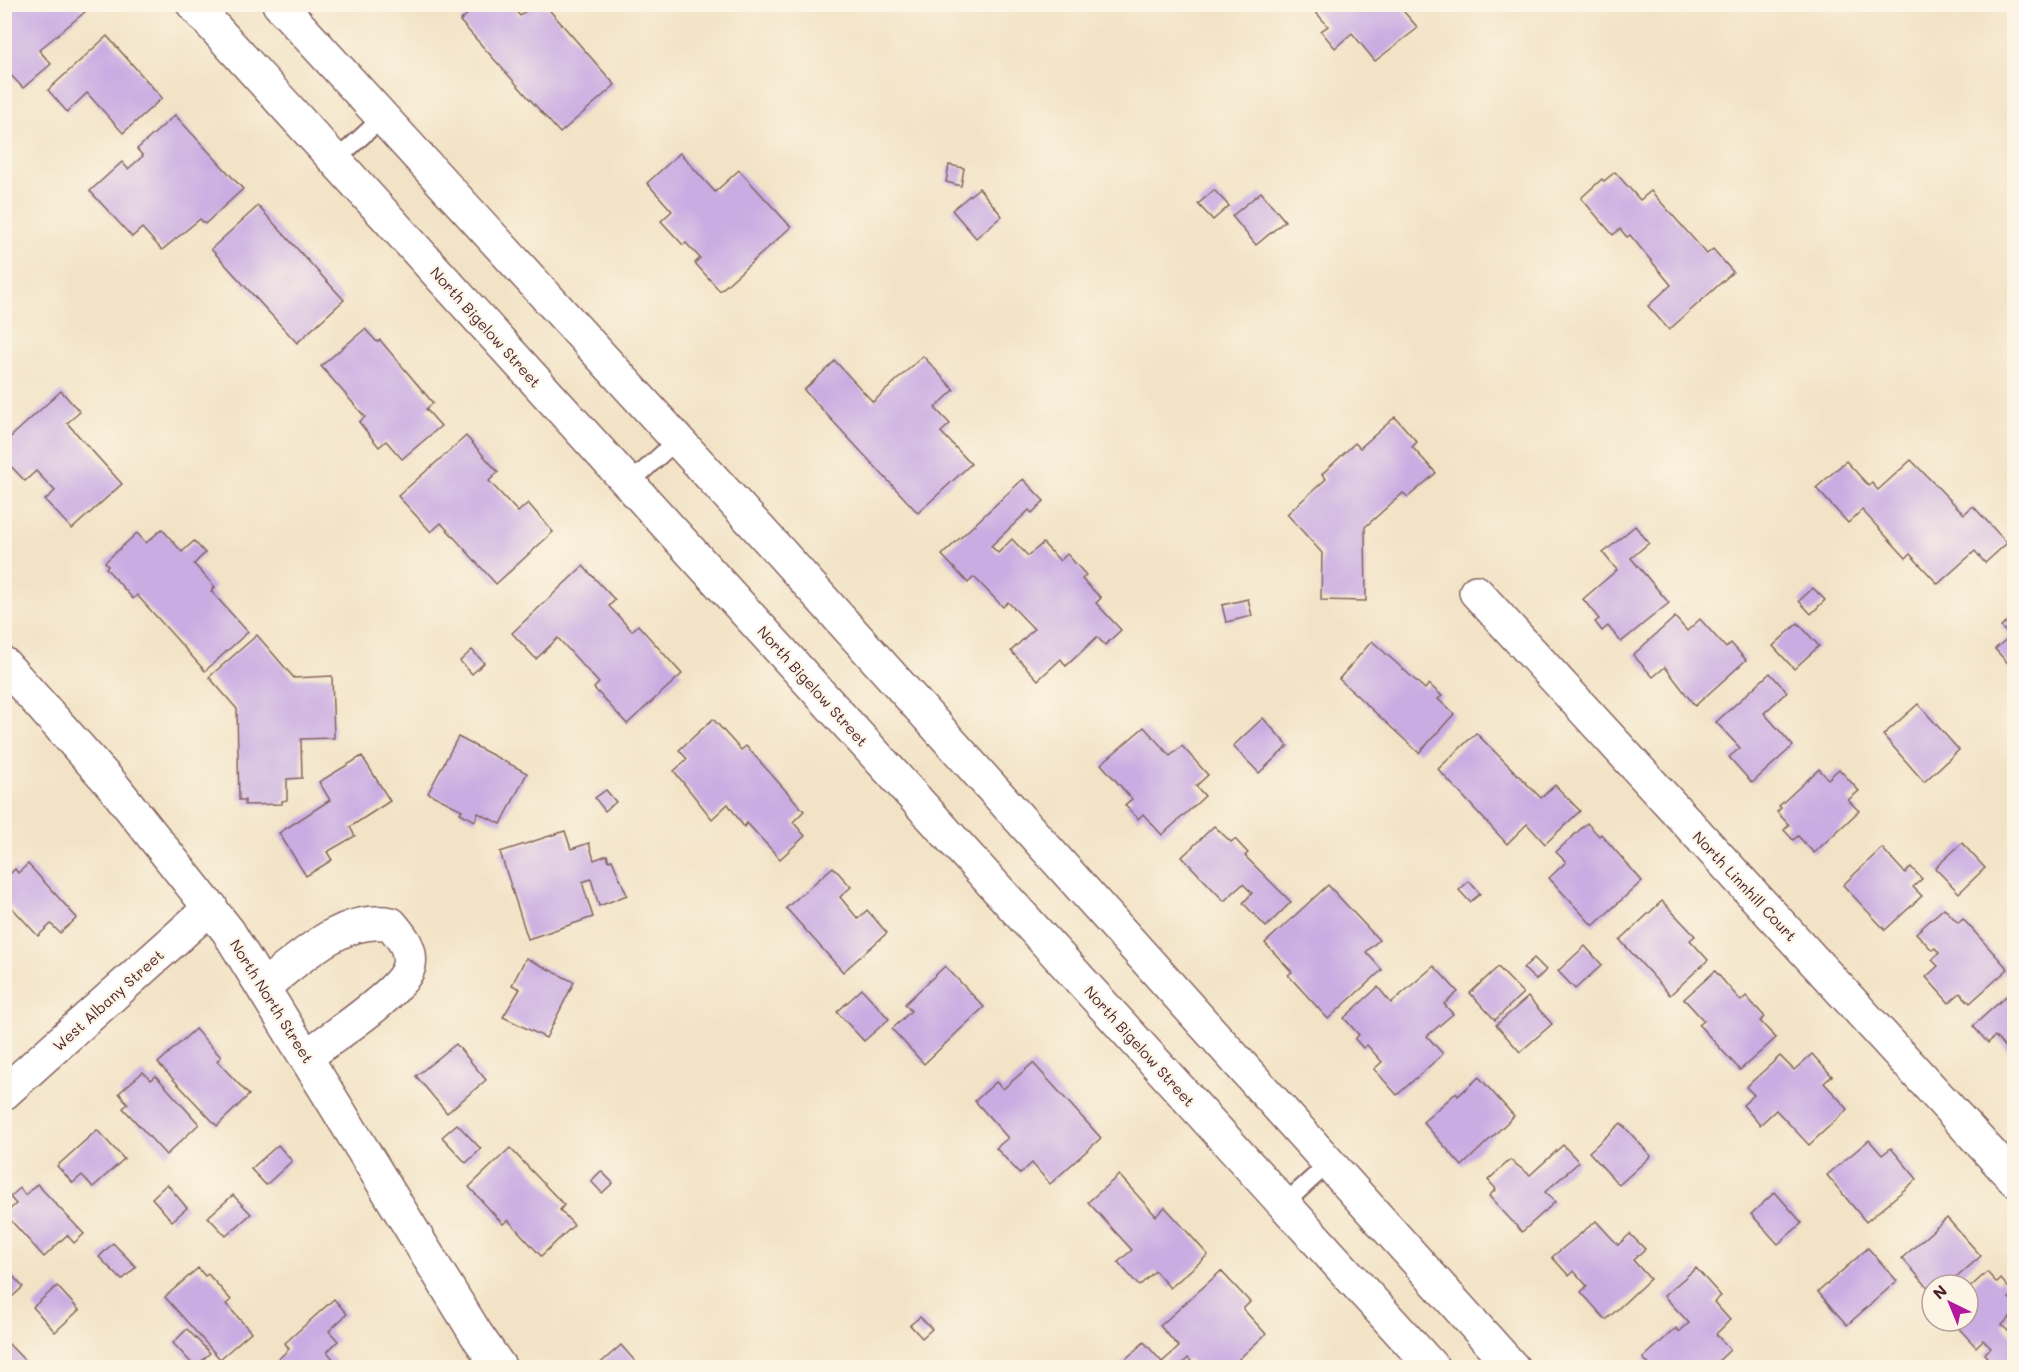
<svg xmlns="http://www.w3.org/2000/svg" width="2019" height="1372" viewBox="0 0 2019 1372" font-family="Mali,sans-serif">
	<rect width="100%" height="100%" fill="#fcf5e5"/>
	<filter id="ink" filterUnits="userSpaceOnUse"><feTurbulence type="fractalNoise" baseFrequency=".0167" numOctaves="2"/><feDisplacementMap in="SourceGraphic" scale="12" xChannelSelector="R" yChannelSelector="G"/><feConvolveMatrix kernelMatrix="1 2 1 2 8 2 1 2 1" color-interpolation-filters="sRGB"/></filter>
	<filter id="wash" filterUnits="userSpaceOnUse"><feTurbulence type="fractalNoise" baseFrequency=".008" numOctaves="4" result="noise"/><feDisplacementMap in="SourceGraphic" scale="24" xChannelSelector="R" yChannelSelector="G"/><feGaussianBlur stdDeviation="1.35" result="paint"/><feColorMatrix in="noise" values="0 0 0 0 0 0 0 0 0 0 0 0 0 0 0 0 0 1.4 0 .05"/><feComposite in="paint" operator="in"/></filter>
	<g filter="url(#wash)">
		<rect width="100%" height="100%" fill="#f2e3c6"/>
		<g id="blocks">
			<g fill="#c9ace2">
				<polygon points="4,4 78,4 85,12 39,50 51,64 23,88 10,74 7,77 4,75"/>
				<polygon points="478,4 510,4 520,16 533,4 544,4 615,85 560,133 460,21"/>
				<polygon points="1318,5 1398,5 1418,28 1375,61 1352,33 1335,48 1321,31 1328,26 1313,9"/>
				<polygon points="107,36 162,98 123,133 87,93 67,112 48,90"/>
				<polygon points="175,115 243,189 205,224 200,219 162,250 142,228 132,237 90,191 122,162 128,169 143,156 137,149"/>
				<polygon points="680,153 715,192 739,170 791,227 720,291 695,263 700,258 686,243 683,245 661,221 672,211 647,183"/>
				<polygon points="949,165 964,168 961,186 946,182"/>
				<polygon points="1615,172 1640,200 1651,191 1707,254 1713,249 1733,272 1669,330 1648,306 1671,285 1630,235 1627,237 1620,229 1613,235 1581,198 1602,179 1604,181"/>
				<polygon points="979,188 1002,216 976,238 952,210"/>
				<polygon points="1214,190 1229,206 1213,220 1198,204"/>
				<polygon points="1261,192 1285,221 1256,245 1232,216"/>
				<polygon points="258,206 344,300 297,343 211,249"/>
				<polygon points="365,329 377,342 380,340 433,403 426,409 441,426 402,459 386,441 379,447 359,422 365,417 321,366"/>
				<polygon points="923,356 954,390 935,408 950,424 941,432 971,464 918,513 804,390 835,361 873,402"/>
				<polygon points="61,391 80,412 67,423 122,484 72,529 45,500 55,491 36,471 25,481 4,459 4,443"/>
				<polygon points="1395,417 1417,442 1412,447 1436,473 1408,497 1403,493 1365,527 1366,601 1321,600 1322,553 1287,514 1326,479 1322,474 1355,443 1360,448"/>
				<polygon points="466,436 498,472 489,481 518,512 528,503 553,532 496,584 441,523 431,532 398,496"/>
				<polygon points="1911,460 1964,514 1973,506 2007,543 1985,563 1975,551 1938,584 1910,554 1906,558 1862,510 1848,523 1816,488 1846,461 1869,486 1872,483 1878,490"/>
				<polygon points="1023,479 1044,501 1032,513 1029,510 991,546 998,553 1012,539 1028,556 1043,543 1060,561 1067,554 1086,575 1082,579 1101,598 1096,603 1121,630 1105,645 1097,637 1066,666 1061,659 1038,680 1011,651 1034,629 1008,602 1003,607 974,577 968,583 942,555"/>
				<polygon points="1635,526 1649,543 1631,558 1669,603 1621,642 1608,626 1602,631 1595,622 1599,619 1583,599 1617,570 1603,553"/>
				<polygon points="162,529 182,552 194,541 205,553 194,564 215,587 211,591 248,632 205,671 137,595 133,599 106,568 108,566 105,562 137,533 146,543"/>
				<polygon points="583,566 615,600 609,606 632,631 638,625 682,674 627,724 594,688 599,683 558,638 536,659 512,633"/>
				<polygon points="1813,588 1825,600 1811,614 1799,601"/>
				<polygon points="1248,599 1252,616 1226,622 1222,605"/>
				<polygon points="2014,615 2014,670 1995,649 2010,636 2001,627"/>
				<polygon points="1675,617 1687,631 1700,619 1726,648 1731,643 1746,660 1695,706 1665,667 1653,677 1633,655"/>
				<polygon points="1798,623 1819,646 1794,669 1773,646"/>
				<polygon points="257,635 294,678 332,676 334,738 301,739 302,778 287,779 287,800 282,801 282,804 245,805 245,800 239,800 237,709 209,677"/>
				<polygon points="1372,641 1425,689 1429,684 1442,696 1438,699 1454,714 1419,753 1339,679"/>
				<polygon points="472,650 484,663 472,674 460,661"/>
				<polygon points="1770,673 1787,692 1764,713 1793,746 1752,783 1729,757 1740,748 1716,722"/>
				<polygon points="1918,704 1959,750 1924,782 1883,735"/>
				<polygon points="1263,718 1288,746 1259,773 1233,746"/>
				<polygon points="713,719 741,750 746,746 804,811 793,822 805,836 780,859 747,823 744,827 728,804 712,819 674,771 687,759 679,750"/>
				<polygon points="1144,727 1170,756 1182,746 1208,775 1196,786 1205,796 1162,835 1143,814 1138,819 1125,805 1132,799 1101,764"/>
				<polygon points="1476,733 1541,798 1555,785 1580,811 1545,844 1527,824 1507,844 1438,769"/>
				<polygon points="458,737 527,773 501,824 478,813 475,821 460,813 462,810 428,793"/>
				<polygon points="362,756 390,801 350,827 355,836 327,852 332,860 306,876 279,833 330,800 319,782"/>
				<polygon points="1819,769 1828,779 1839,769 1859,791 1848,800 1859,811 1814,853 1798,836 1793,840 1784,830 1789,825 1777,812 1781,808 1779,806"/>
				<polygon points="606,790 616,802 605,811 595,798"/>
				<polygon points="1587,823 1599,836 1601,834 1642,881 1593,926 1549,878 1566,862 1556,852"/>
				<polygon points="1214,826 1231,842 1235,839 1248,853 1245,856 1291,902 1266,927 1243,903 1252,893 1243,884 1224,901 1182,857"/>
				<polygon points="565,831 571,849 589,843 594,860 607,855 609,861 612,860 627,895 599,906 591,879 582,882 593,917 528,939 500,852"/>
				<polygon points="1962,843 1985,868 1959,893 1935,868"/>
				<polygon points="1882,848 1905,873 1911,867 1922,879 1913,887 1922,896 1885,930 1843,885"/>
				<polygon points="28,864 77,918 60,933 51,924 38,936 4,899 4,884 8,881 5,879 15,869 18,873"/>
				<polygon points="833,867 851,887 840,897 858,919 867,910 887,933 843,972 786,908"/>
				<polygon points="1469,881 1480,894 1470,902 1459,890"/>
				<polygon points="1328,885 1379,940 1366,952 1382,970 1328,1019 1288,975 1292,972 1265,943"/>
				<polygon points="1662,901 1695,936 1690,940 1708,960 1670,995 1620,940"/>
				<polygon points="1944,908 1958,923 1963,919 2008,969 1970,1003 1960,993 1949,1003 1926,977 1938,966 1932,960 1939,953 1935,948 1932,950 1916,933"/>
				<polygon points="1585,946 1602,965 1575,989 1558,971"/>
				<polygon points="526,958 574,982 546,1038 503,1017 520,989 512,985"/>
				<polygon points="1534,958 1546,970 1536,980 1523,968"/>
				<polygon points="945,966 984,1007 924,1064 892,1029 911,1011 905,1004"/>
				<polygon points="1434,966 1458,992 1444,1004 1453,1014 1427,1036 1443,1054 1397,1095 1374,1069 1382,1062 1367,1045 1363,1048 1355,1039 1359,1035 1344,1018 1378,987 1391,1003"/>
				<polygon points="1498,967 1523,993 1495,1020 1470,993"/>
				<polygon points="1715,971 1741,1001 1746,996 1765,1017 1760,1021 1776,1038 1740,1070 1699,1025 1704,1021 1684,999"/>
				<polygon points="862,989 889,1019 864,1041 837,1012"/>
				<polygon points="2014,989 2014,1058 1995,1036 1988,1043 1973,1026"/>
				<polygon points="1528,997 1552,1024 1520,1052 1496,1025"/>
				<polygon points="195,1029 221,1057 217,1061 249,1095 217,1126 158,1063"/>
				<polygon points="456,1044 486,1080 447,1113 416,1076"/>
				<polygon points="1812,1054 1832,1076 1824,1083 1848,1109 1809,1145 1776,1110 1760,1125 1743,1105 1754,1095 1746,1087 1780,1056 1794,1070"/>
				<polygon points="1033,1063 1101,1138 1050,1184 1032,1163 1020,1174 996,1148 1008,1138 975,1101 996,1082 1003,1089"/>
				<polygon points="143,1072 151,1080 156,1076 199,1124 166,1155 123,1108 128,1104 119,1093"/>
				<polygon points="1479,1077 1514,1116 1462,1166 1423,1122 1456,1093 1458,1096"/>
				<polygon points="1621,1123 1651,1156 1619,1185 1589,1152"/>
				<polygon points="457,1124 481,1149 466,1163 442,1137"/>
				<polygon points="97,1130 124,1159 93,1187 82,1175 73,1183 57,1166"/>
				<polygon points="1869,1140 1882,1155 1891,1148 1917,1179 1866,1222 1827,1175"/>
				<polygon points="278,1145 292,1161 266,1185 251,1169"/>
				<polygon points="1563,1145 1579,1162 1545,1192 1555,1202 1522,1232 1489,1196 1496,1189 1488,1180 1510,1160 1530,1175"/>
				<polygon points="510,1148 564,1205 560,1210 574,1225 541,1256 508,1220 503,1224 469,1187"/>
				<polygon points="601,1171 613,1183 602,1193 591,1181"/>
				<polygon points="1119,1175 1156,1216 1165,1207 1208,1255 1170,1288 1155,1271 1139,1286 1118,1262 1132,1250 1088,1202"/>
				<polygon points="37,1184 84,1234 74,1243 67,1235 44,1257 5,1214 16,1204 10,1197 20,1188 25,1195"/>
				<polygon points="167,1184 187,1208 172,1221 152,1198"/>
				<polygon points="1775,1192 1802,1223 1778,1244 1751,1214"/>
				<polygon points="233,1195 251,1214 226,1236 208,1217"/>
				<polygon points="1947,1218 1981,1256 1948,1285 1932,1285 1932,1292 1902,1258"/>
				<polygon points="1596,1221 1618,1245 1630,1234 1645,1249 1633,1260 1650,1279 1606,1320 1581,1292 1587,1286 1574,1271 1569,1276 1552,1257"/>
				<polygon points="113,1243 136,1267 122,1280 99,1257"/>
				<polygon points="1868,1248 1897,1281 1847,1325 1818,1292"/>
				<polygon points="4,1267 23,1287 4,1304"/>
				<polygon points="198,1268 205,1276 208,1274 231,1300 226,1304 251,1332 220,1359 165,1297"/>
				<polygon points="1696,1268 1721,1296 1714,1302 1730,1320 1716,1334 1730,1350 1711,1368 1652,1368 1643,1358 1676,1328 1679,1332 1689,1323 1664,1296"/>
				<polygon points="1221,1271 1250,1302 1243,1309 1266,1334 1229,1368 1197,1368 1188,1358 1178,1368 1116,1368 1144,1342 1162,1362 1179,1347 1160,1326"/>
				<polygon points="1987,1272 1997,1283 2001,1279 2014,1294 2009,1298 2014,1303 2014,1313 2002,1325 2014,1337 2014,1355 2000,1368 1997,1368 1984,1354 1991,1348 1983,1340 1976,1347 1952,1321 1968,1321 1968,1289"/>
				<polygon points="57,1286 79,1310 55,1332 33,1307"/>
				<polygon points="334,1299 347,1314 329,1331 338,1341 327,1352 338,1364 334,1368 269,1368 289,1349 285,1343"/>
				<polygon points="920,1317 932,1329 922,1338 910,1325"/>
				<polygon points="187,1329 210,1353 195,1367 173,1343"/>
				<polygon points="4,1339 27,1363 22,1368 4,1368"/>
				<polygon points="621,1345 641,1368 595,1368"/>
			</g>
		</g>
	</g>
	<g filter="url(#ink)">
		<use href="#blocks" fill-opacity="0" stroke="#856461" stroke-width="1.5"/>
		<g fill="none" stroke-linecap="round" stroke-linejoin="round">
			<defs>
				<g id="service">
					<polyline points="335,161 382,118"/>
					<polyline points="629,484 677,440"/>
					<polyline points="1284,1204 1329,1163"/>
				</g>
				<g id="minor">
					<polyline points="193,4 1433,1368"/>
					<polyline points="279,4 780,552 1513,1368"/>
					<polyline points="1476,592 2014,1179"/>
					<polyline points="4,664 114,787 228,931 476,1334 500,1368"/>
					<path d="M264,986C300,959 342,915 391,924C401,936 412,948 409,965C405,991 329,1039 307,1056"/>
					<polyline points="4,1093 211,907"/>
				</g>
			</defs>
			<use href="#service" stroke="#856461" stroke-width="20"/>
			<use href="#minor" stroke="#856461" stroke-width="36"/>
			<use href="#service" stroke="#fff" stroke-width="16"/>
			<use href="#minor" stroke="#fff" stroke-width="33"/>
		</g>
	</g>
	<g text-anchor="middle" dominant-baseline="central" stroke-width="4.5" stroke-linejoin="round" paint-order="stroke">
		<g font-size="15" fill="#4a1f2b" stroke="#fcf5e5">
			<text transform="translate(486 327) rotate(48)">North Bigelow Street</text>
			<text transform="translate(813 686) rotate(48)">North Bigelow Street</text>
			<text transform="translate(1745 886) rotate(47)">North Linnhill Court</text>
			<text transform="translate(108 1000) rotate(-42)">West Albany Street</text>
			<text transform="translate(272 1001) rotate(58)">North North Street</text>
			<text transform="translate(1140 1046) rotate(48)">North Bigelow Street</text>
		</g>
	</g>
	<rect width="2019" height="1372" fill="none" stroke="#fcf5e5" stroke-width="24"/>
	<g transform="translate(1950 1303) rotate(317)"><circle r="28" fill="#fcf5e5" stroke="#b59f9b" stroke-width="1.5"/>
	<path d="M0-4.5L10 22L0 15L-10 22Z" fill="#b5179e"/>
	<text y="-9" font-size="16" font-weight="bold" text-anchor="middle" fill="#4a1f2b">N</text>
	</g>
</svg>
